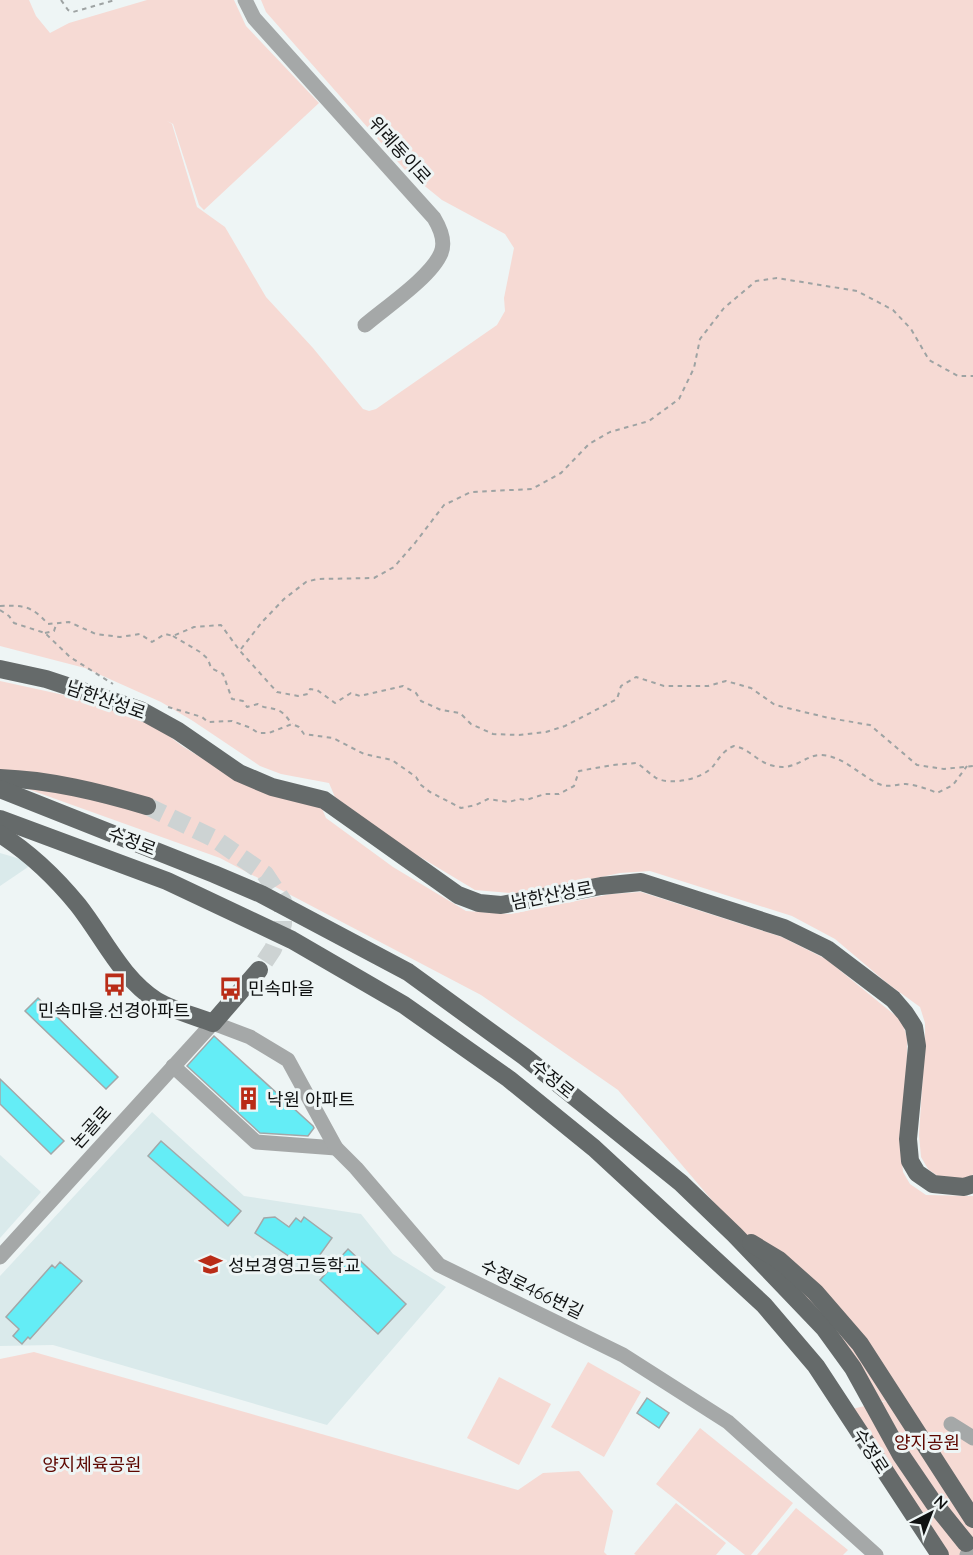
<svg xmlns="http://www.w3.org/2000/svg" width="973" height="1555" viewBox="0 0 973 1555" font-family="Quicksand,'Noto Sans KR',sans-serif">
	<rect width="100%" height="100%" fill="#eef5f5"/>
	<g fill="#daeaeb">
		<polygon points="0,853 34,863 0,886"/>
		<polygon points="152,1112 244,1196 361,1214 393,1254 446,1287 327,1425 53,1345 0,1346 0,1276"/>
		<polygon points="0,1155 41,1192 0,1238"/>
	</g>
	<g fill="#f6dad4">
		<polygon points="0,0 29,0 36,16 50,33 69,23 147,0 234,0 246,26 319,103 204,210 199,205 173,124 167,121 172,124 197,207 225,227 266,297 313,348 363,409 369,411 376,409 497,325 505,311 504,298 514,248 505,234 442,200 405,170 266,12 261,0 973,0 973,1174 969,1180 943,1180 928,1169 921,1157 919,1135 925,1042 925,1023 920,1007 887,983 835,939 792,916 650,871 620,873 521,894 475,890 402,846 335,797 329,783 281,774 260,766 193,721 161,702 85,668 0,646"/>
		<polygon points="0,681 96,702 151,722 182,746 250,787 320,804 326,818 393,867 466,911 511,914 611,894 641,892 782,937 826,959 902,1021 907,1038 907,1057 901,1150 903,1172 910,1184 926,1195 973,1196 973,1555 941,1555 852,1409 899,1398 874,1403 821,1328 618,1090 481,995 220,858 0,779"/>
		<polygon points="34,1352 518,1490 543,1473 579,1471 613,1511 604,1552 607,1555 0,1555 0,1359"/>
		<polygon points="588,1362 641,1392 604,1457 551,1427"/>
		<polygon points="499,1377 551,1404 519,1465 467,1438"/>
		<polygon points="700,1428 793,1503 751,1555 745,1555 656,1484"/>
		<polygon points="676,1503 726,1543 716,1555 636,1555 634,1554"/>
		<polygon points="796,1508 848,1550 843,1555 757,1555"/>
	</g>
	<g fill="#64edf6" stroke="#a2a8a9" stroke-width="1.5">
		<polygon points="38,998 118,1077 106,1089 25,1011"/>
		<polygon points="214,1036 313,1126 314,1128 308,1136 260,1133 187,1066"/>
		<polygon points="0,1079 64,1141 51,1154 0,1104"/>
		<polygon points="161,1141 241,1211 228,1226 148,1156"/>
		<polygon points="275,1217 289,1227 296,1218 301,1222 304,1217 332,1238 309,1270 255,1233 264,1218"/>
		<polygon points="348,1249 406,1304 378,1334 320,1280"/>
		<polygon points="60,1262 82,1281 30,1339 28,1337 22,1344 13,1336 19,1329 6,1317 52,1265 55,1268"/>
		<polygon points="647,1398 669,1413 659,1428 637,1413"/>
	</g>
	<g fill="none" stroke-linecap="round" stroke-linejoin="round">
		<polyline stroke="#cdd3d3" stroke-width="18" stroke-dasharray="18 9" stroke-linecap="butt" points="147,806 215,839 265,874 283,901 283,924 273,949 259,970"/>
		<g stroke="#9ea3a3" stroke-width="2" stroke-dasharray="4.5 4.5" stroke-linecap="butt">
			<polyline points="61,0 68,10 73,12 115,0"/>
			<path d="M0,606C24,605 32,606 48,624L69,622L96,634L120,637L140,634L152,642L165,634L173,636L194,627L221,625L240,651L277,692L298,696L308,694L310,689L317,690L335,703L351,693L360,696L403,686L416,693L421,701L441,710L460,713L471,724L493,734L519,735L546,732L565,726L617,699L621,686L636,677L664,686H708L726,681L751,688L775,705L829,718L870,725L917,765L944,769L973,766"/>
			<polyline points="0,610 9,616 14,623 45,633 70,657 113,684"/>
			<polyline points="45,633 54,631 56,625"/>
			<path d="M173,636L200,652L208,659L211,668L223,674L232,699L243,701L247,707L258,704C265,709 270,707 277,710C284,712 288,719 292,724"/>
			<polyline points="241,649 262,622 284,599 306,582 317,579 374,578 394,567 415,543 444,505 471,492 532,489 561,473 589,444 610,432 649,421 679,399 694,368 700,339 724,308 756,281 777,278 857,291 893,310 911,329 929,360 958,376 973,376"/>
			<path d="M168,707L202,717L208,722L232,721L251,728L258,733H269L292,724L299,727L304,734L333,738L364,754L392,760L416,777L421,785L430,792L461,808L476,805L488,799L509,802L519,799L526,800L545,794H559L574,786L579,771L613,765L637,763C644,768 650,774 656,778C671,786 704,779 714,765C719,758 724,750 734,746C749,748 758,763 774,766C797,771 805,754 822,755C845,757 859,775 879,784C888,788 897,784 906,784C916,785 928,789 937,793L953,785L967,766"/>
		</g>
		<g stroke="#a5a8a8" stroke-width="15">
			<path d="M245,0L254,18L434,218C440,228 446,241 441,253C431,277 386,307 365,325"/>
			<polyline points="173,1066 256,1142 336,1148"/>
			<polyline points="0,1257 213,1023 250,1037 288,1060 336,1148 356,1168 439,1265 623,1355 728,1422 876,1555"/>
			<polyline points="951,1424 973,1438"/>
			<polyline points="967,1555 973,1551"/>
		</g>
		<g stroke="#656a6a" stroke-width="18">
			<polyline points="0,669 46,679 140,710 178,731 239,773 272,787 324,800 458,895 479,903 501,905 601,886 641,882 784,928 827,949 893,999 905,1013 914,1027 917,1046 908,1139 910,1161 917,1173 933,1184 964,1187 973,1184"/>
			<path d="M0,778C51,780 99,792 147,806"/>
			<polyline points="0,789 214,874 261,894 408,972 525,1057 681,1183 735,1235 824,1328 853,1368 901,1455 933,1502 966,1543"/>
			<polyline points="0,819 167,881 292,940 404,1005 509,1079 594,1148 764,1305 816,1366 940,1555"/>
			<path d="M0,834C30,853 56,878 78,905C104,938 121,978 157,1001C174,1011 195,1016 213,1023L259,970"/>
			<polyline points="751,1243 779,1260 815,1292 860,1344 973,1519"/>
		</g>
	</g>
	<defs>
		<symbol id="bus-bare" viewBox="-9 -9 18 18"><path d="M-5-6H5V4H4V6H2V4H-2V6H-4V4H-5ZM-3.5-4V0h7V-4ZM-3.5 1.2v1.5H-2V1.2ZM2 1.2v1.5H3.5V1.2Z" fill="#b92c17" stroke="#eef5f5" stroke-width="2.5" paint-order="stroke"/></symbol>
		<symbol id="building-bare" viewBox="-9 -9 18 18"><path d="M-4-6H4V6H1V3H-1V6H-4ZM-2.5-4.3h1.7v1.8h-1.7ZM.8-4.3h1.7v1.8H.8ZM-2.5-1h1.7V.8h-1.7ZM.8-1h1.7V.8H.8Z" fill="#b92c17" stroke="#eef5f5" stroke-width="2.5" paint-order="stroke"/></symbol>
		<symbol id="school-bare" viewBox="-9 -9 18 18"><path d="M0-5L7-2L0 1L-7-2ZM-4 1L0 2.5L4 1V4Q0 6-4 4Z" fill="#b92c17" stroke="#eef5f5" stroke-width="2.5" paint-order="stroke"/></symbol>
	</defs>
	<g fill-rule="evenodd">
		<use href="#bus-bare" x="98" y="968" width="33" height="33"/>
		<use href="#bus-bare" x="214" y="972" width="33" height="33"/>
		<use href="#building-bare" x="232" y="1082" width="33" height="33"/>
		<use href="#school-bare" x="194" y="1248" width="33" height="33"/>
	</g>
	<g text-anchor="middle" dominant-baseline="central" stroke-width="6" stroke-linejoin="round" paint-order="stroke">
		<g font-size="18" fill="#101212" stroke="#eef5f5">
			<text transform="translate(400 150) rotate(48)">위례동이로</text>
			<text transform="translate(106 700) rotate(19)">남한산성로</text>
			<text transform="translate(132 841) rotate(21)">수정로</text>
			<text transform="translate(552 895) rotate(-11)">남한산성로</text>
			<text transform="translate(553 1079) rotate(39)">수정로</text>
			<text transform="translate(91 1127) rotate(-48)">논골로</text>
			<text transform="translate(532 1289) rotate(26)">수정로466번길</text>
			<text transform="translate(871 1451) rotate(57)">수정로</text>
		</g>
		<g font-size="18" fill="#101212" stroke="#eef5f5" text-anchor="start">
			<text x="248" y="988">민속마을</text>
			<text x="114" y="1010" text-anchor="middle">민속마을.선경아파트</text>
			<text x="267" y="1099">낙원 아파트</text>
			<text x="228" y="1265">성보경영고등학교</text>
		</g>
		<g font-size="18" fill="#5d0700" stroke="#eef5f5">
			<text x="927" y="1442">양지공원</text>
			<text x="92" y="1464">양지체육공원</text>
		</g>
	</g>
	<g transform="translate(931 1513) rotate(42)" stroke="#eef5f5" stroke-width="4.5" paint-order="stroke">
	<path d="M0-4.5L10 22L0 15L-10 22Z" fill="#101212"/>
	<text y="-9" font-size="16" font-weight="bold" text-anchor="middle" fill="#101212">N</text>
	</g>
</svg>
